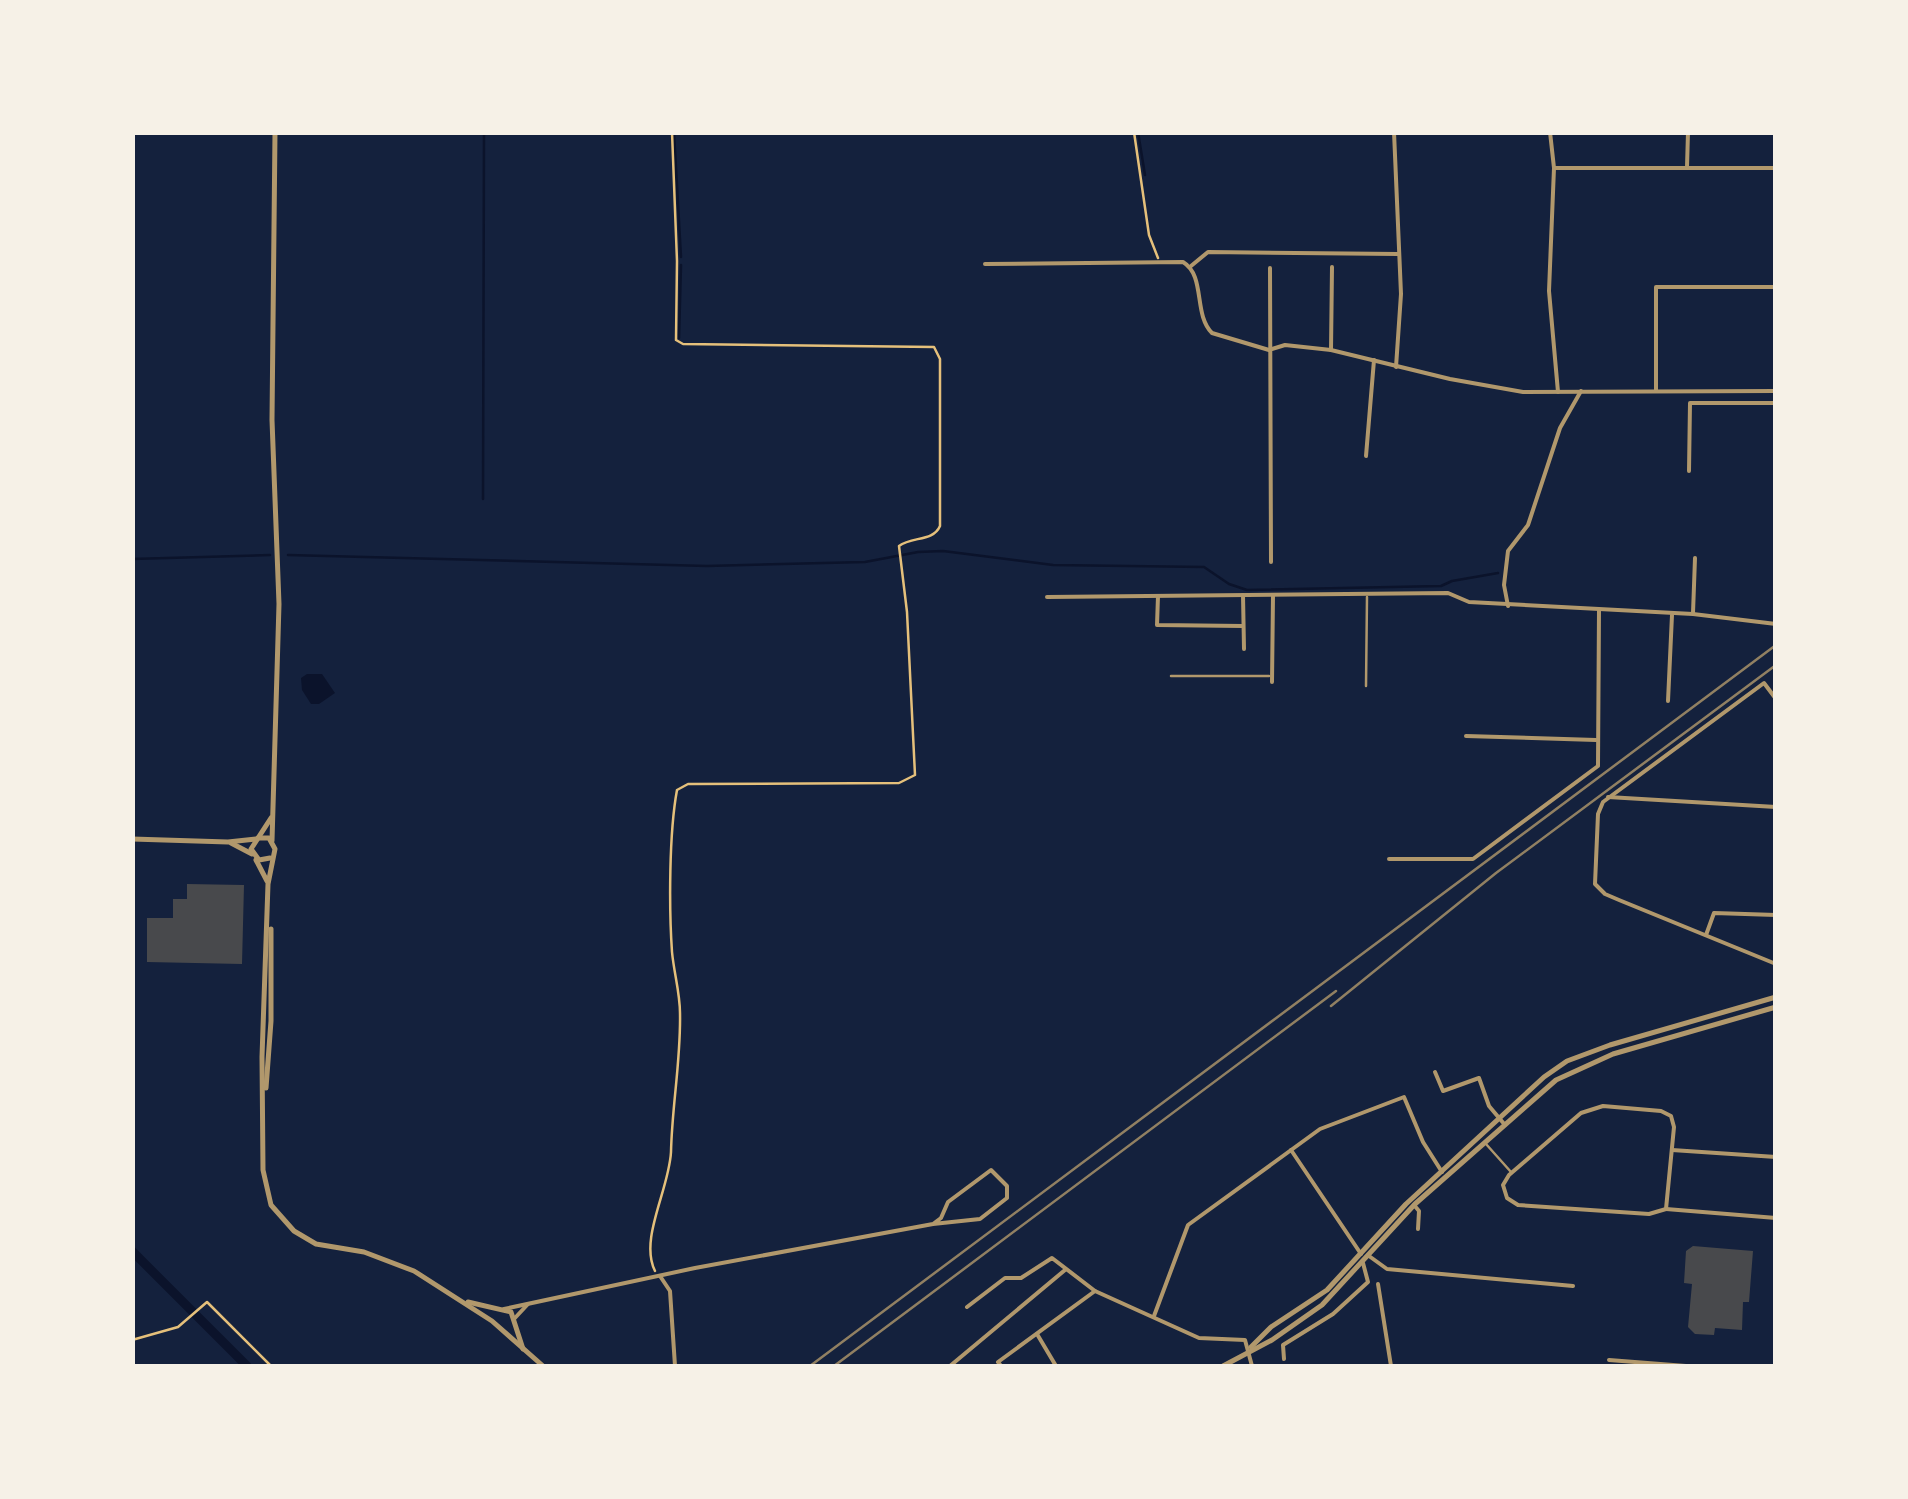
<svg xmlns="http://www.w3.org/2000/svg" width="1908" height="1499" viewBox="0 0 1908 1499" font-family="Raleway,sans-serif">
	<rect width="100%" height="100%" fill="#14213d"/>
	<polygon fill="#0b132b" points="307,674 322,674 335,693 319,704 311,704 302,690 301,678"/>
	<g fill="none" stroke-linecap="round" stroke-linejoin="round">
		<g stroke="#0b132b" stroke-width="2.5">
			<polyline points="674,132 681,257"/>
			<polyline points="1138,132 1145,175"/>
			<polyline points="679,338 681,265"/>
			<polyline points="483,499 484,132"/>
			<polyline points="288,555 707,566 865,562 918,552 943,551 1053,565 1204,567 1229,584 1247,590 1441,586 1452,581 1498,573"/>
			<polyline points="132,559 270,555"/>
		</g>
		<polyline stroke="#0b132b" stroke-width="9" points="132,1251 247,1366"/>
	</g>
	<g fill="#48494c">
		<polygon points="187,884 244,885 242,964 147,962 147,918 173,918 173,899 187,899"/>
		<polygon points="1693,1246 1753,1251 1749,1302 1743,1302 1742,1330 1715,1328 1714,1335 1695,1334 1688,1327 1692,1284 1684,1283 1686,1251"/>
	</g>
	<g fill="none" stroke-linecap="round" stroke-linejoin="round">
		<g stroke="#e5c07b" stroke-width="2.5">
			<polyline points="1134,132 1149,235 1158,258"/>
			<path d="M655,1271C639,1239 669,1190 671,1152C672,1105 681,1060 680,1013C680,993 674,973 672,952C669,908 669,833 677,790L688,784L899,783L915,775L907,612L899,546C912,536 933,542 940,526V359L934,347L683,344L676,340L677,261L672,132"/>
			<polyline points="132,1340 178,1327 207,1302 271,1366"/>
		</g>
		<g stroke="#b1986c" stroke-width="2.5">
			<polyline points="1171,676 1269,676"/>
			<polyline points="1366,686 1367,597"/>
		</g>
		<polyline stroke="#b1986c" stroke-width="2.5" points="1486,1144 1511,1172"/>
		<g stroke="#b1986c" stroke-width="4">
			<polyline points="1394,132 1401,294 1396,367"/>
			<polyline points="1550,132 1554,168 1549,291 1558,392"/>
			<polyline points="1687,167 1688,132"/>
			<polyline points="1554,168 1776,168"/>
			<path d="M985,264L1183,262C1206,276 1193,314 1212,333L1269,350L1285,345L1331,350L1450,379L1523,392L1776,391"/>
			<polyline points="1191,266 1208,252 1398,254"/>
			<polyline points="1270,268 1271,562"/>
			<polyline points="1331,350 1332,267"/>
			<polyline points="1656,391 1656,287 1776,287"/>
			<polyline points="1366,456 1374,360"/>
			<polyline points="1689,471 1690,403 1776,403"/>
			<polyline points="1243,595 1244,649"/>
			<polyline points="1158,596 1157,625 1243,626"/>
			<polyline points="1047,597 1448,593 1469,602 1693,614 1776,624"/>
			<polyline points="1508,606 1504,585 1508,551 1528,525 1560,428 1581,391"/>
			<polyline points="1693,613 1695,558"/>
			<polyline points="1272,682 1273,596"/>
			<polyline points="1776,699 1764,683 1603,802 1598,814 1595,884 1605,894 1619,900 1776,964"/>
			<polyline points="1668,701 1672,615"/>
			<polyline points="1466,736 1596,740"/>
			<polyline points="1608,797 1776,807"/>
			<polyline points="1389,859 1473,859 1598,766 1599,610"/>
			<polyline points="1706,935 1714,913 1776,915"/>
			<polyline points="1435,1072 1443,1091 1479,1078 1489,1106 1505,1125"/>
			<polygon points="1603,1106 1661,1111 1671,1116 1674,1127 1666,1209 1649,1214 1518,1205 1507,1198 1503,1185 1509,1175 1581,1113"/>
			<polyline points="1291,1150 1361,1254"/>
			<polyline points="1672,1150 1776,1157"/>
			<polyline points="1414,1205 1419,1211 1418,1229"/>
			<polyline points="1666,1209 1776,1218"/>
			<polyline points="1369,1256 1387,1269 1573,1286"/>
			<polyline points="660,1276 670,1291 675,1366"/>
			<polyline points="1378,1284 1391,1366"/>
			<polyline points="967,1307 1005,1278 1021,1278 1052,1258 1095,1291 1199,1338 1245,1340 1252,1366"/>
			<polyline points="504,1309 695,1268 933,1224 980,1219 1007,1198 1007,1186 991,1170 948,1202 941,1218 933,1224"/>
			<polyline points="1154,1316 1188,1225 1320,1129 1404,1097 1423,1142 1442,1172"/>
			<polyline points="514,1319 528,1304"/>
			<polyline points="1037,1334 1056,1366"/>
			<polyline points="1284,1359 1283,1345 1333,1314 1368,1282 1363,1263"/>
			<polyline points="1609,1360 1686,1366"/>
			<polyline points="950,1366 1065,1270"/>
			<polyline points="1001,1366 998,1362 1095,1291"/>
		</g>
		<g stroke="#b1986c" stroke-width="5">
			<polyline points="258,838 269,838 275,849 268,884 262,1057 263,1170 271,1205 294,1231 316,1244 364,1252 414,1271 492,1321 543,1366"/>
			<polyline points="132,839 228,842 256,839"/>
			<polyline points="272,841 279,604 272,420 275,132"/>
			<polyline points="231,843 252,854"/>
			<polyline points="270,858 259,860 251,849 271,818"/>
			<polyline points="256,860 267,881"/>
			<polyline points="266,1088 271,1021 271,929"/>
			<polyline points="468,1302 511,1312 523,1349"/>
			<polyline points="1251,1347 1271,1327 1327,1290 1406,1204 1544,1077 1567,1061 1610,1045 1776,997"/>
			<polyline points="1223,1366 1272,1340 1322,1305 1415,1204 1556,1080 1613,1054 1776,1007"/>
		</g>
		<g stroke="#918062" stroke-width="2.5">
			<polyline points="1331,1006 1496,873 1776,665"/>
			<polyline points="810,1366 1776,645"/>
			<polyline points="834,1366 1336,991"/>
		</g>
	</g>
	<rect width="1908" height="1499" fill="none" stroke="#f6f1e7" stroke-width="270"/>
</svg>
